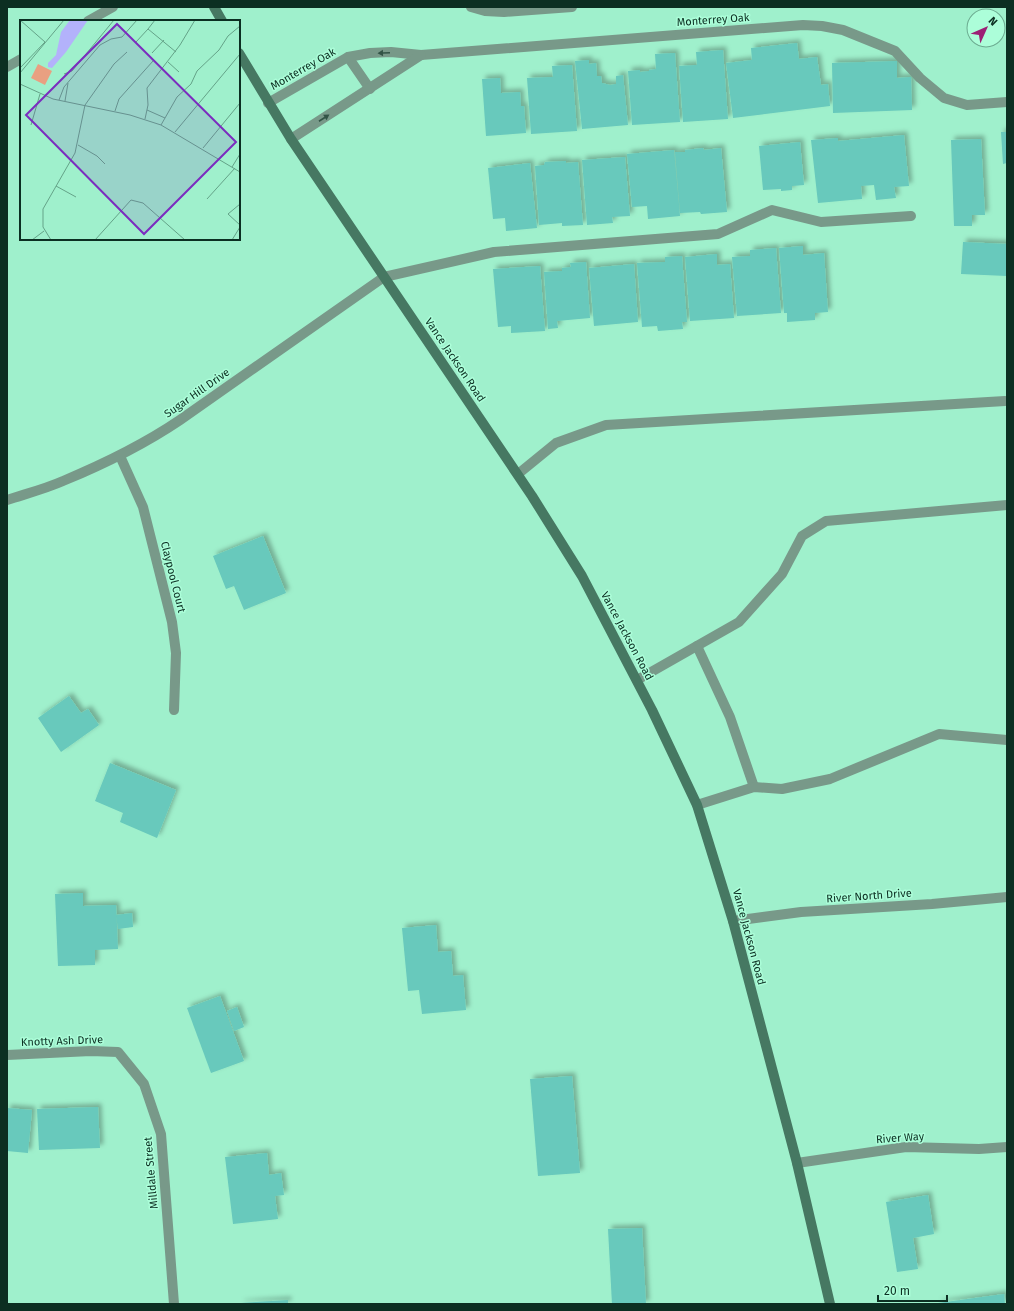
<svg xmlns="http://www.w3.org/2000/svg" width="1014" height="1311" viewBox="0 0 1014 1311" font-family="'Fira Sans',sans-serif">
	<defs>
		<filter id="shadow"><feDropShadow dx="3.5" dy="-3.5" stdDeviation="2" flood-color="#0004"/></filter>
	</defs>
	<rect width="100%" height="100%" fill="#9ff0cc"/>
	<g fill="#67c9bc" filter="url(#shadow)">
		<polygon points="797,43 799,59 817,57 821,85 828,84 830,106 733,118 726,63 752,60 751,48"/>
		<polygon points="723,50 728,119 683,122 679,66 697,65 696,52"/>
		<polygon points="675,53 680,122 632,125 628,71 640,70 640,72 649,71 649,70 656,69 655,54"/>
		<polygon points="589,60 589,64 596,63 597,76 601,76 602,83 610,85 616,84 616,76 623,75 628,125 582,129 575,61"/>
		<polygon points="897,61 897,78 911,77 912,110 833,113 832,63"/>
		<polygon points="572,65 577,131 531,134 527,78 553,77 552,66"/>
		<polygon points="500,78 501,93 520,92 521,106 524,106 526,133 486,136 482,79"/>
		<polygon points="1001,132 1007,132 1007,163 1003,164"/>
		<polygon points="904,135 909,186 894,187 896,198 876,200 874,185 861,186 862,199 818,203 811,140 838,138 838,141"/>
		<polygon points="981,139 985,215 972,215 972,226 954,226 951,140"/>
		<polygon points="800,142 804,185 792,186 792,190 781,191 781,189 763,190 759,146"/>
		<polygon points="703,148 704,150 721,148 727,212 701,214 700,212 680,213 675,152 685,152 685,150"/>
		<polygon points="674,150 680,216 648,219 647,206 632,207 627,154"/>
		<polygon points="625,157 630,216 612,217 613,223 587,225 582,160"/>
		<polygon points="566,161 566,163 578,162 583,225 562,226 562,223 539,225 535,166 544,165 545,162"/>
		<polygon points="530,163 537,228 506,231 505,218 493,219 488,168"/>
		<polygon points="963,242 1007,244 1007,276 961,274"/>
		<polygon points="803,246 803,255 824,253 828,312 815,313 815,320 787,322 787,313 784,313 779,248"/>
		<polygon points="776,248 781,313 737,316 732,257 750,256 750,250"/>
		<polygon points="717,254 717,265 730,264 734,318 690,321 685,257"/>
		<polygon points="682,256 687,322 682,322 683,329 658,331 657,326 642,327 637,263 665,262 665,257"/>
		<polygon points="586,262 590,318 557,321 558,328 548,329 544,272 562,271 562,268 571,267 570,263"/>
		<polygon points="634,264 638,322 594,326 589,268"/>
		<polygon points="540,266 545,331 511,333 511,326 498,327 493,269"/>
		<polygon points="263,536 286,593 244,610 234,586 226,589 213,556"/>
		<polygon points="69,696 81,713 88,709 99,725 61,752 38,718"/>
		<polygon points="110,763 176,790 157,838 120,822 123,813 95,801"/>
		<polygon points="83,893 83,906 116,905 118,949 95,950 95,965 58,966 55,894"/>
		<polygon points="132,913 133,927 118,929 116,915"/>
		<polygon points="436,925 438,952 451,951 453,976 463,975 466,1010 422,1014 419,990 408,991 402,928"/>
		<polygon points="220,996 244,1061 211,1073 187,1008"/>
		<polygon points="237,1007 244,1027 234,1031 227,1011"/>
		<polygon points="572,1076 580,1173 538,1176 530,1079"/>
		<polygon points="98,1107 100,1148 39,1150 37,1109"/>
		<polygon points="7,1108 32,1110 28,1153 7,1151"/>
		<polygon points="267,1153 269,1175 281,1173 284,1195 275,1196 278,1219 233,1224 225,1157"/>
		<polygon points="928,1195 934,1234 913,1238 918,1269 897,1272 886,1202"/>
		<polygon points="642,1228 646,1304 612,1304 608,1229"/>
		<polygon points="1004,1294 1005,1304 938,1304 938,1303"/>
		<polygon points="288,1300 288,1304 241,1304 241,1303"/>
	</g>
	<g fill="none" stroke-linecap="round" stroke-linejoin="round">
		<g stroke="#789989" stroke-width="10">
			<polyline points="384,277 494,252 718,234 772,210 821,222 911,216"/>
			<polyline points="697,646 730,717 754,787"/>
			<polyline points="637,680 739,622 782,574 802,536 826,521 1007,505"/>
			<polyline points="697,805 754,787 782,789 830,779 939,734 1007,740"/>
		</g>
		<g stroke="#789989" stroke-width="10">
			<polyline points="471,7 485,11 504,12 572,7"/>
			<polyline points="88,21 113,7"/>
			<polyline points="348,57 370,89"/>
			<polyline points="7,67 21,59"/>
			<polyline points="268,103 348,57 370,53 391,52 421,55 803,25 822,26 843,30 895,51 920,78 944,98 967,105 1007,102"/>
			<polyline points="291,139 421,55"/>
			<polyline points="120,456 143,507 172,622 176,653 174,710"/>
			<polyline points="518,474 556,443 606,425 1005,401"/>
			<path d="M7,500C25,494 45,489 63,481C104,464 143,445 180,420L384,277"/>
			<polyline points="733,921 801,912 932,904 1007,897"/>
			<polyline points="7,1055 91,1051 118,1052 144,1084 161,1134 174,1304"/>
			<polyline points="797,1163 906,1147 979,1149 1007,1147"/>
		</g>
		<g stroke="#467862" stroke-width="10">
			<polyline points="214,7 222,21"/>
			<polyline points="239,53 291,139 532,496 582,576 652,710 697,805 733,921 797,1163 830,1304"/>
		</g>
	</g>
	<defs><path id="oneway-solid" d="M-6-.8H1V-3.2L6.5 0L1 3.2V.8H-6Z"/></defs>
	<g fill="#325446">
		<use href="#oneway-solid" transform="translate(384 53) rotate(178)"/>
		<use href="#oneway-solid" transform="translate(324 118) rotate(-33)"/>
	</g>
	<g text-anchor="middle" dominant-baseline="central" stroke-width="3" stroke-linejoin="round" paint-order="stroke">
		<g font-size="11" fill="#0c2f22" stroke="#acfed9">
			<text transform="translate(713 20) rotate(-4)">Monterrey Oak</text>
			<text transform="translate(303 69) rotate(-30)">Monterrey Oak</text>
			<text transform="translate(455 360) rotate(56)">Vance Jackson Road</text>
			<text transform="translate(197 393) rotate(-35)">Sugar Hill Drive</text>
			<text transform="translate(173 577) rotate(76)">Claypool Court</text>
			<text transform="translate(627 636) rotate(62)">Vance Jackson Road</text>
			<text transform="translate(869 896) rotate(-4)">River North Drive</text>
			<text transform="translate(749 937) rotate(75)">Vance Jackson Road</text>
			<text transform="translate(62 1041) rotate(-2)">Knotty Ash Drive</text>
			<text transform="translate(900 1138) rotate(-4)">River Way</text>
			<text transform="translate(151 1173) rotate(-95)">Milldale Street</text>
		</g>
	</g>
	<g transform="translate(20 20)">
		<rect width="220" height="220" fill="#9ff0cc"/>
		<path d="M18,44L32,51L25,65L11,58Z" fill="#e9a081"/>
		<path d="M50,0H68L46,32L32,48L28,47V43L36,35L41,12Z" fill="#b3b2fb"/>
		<path fill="none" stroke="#64a388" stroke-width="1" d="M0,0L25,22M135,0L128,9L156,32M116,22L128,9M132,33L144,20M148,42L159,52M0,48L25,22M0,53L44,0M44,54L52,51L94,0M0,64L33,79L110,95L141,105L220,152M39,80L44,67L80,25L91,19L102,17L117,0M45,81L48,63M127,90L145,98M95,91L99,79L133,41M125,99L128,85L127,68L160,25L175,0M11,105L20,74M141,105L157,77L171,64L177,51L199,30L208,16L220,6M155,112L220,34M58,125L77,136L85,144M183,128L220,83M212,147L220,134M36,166L56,177M187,179L215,148M220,184L208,194L220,205M12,220L24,211M31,220L23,207V189L55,133L65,85L94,44L107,32M75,220L111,180L123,183L165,220M212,220L220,207"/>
		<path fill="#7b2cbf" fill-opacity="0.15" stroke="#7b2cbf" stroke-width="2" d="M97,4L216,122L124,214L6,95Z"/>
		<rect width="220" height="220" fill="none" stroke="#0c2f22" stroke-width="2"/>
	</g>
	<rect width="1014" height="1311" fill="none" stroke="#0c2f22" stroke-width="16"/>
	<g transform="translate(986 28) rotate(45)"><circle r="19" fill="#acfed9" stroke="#6cab90"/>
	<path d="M0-3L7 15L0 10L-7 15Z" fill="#9d2075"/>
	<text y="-6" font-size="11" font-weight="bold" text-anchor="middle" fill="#0c2f22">N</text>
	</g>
	<path d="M878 1295v6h69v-6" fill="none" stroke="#0c2f22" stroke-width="2"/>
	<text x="884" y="1295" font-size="12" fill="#0c2f22" stroke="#acfed9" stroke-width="3" paint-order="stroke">20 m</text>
</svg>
